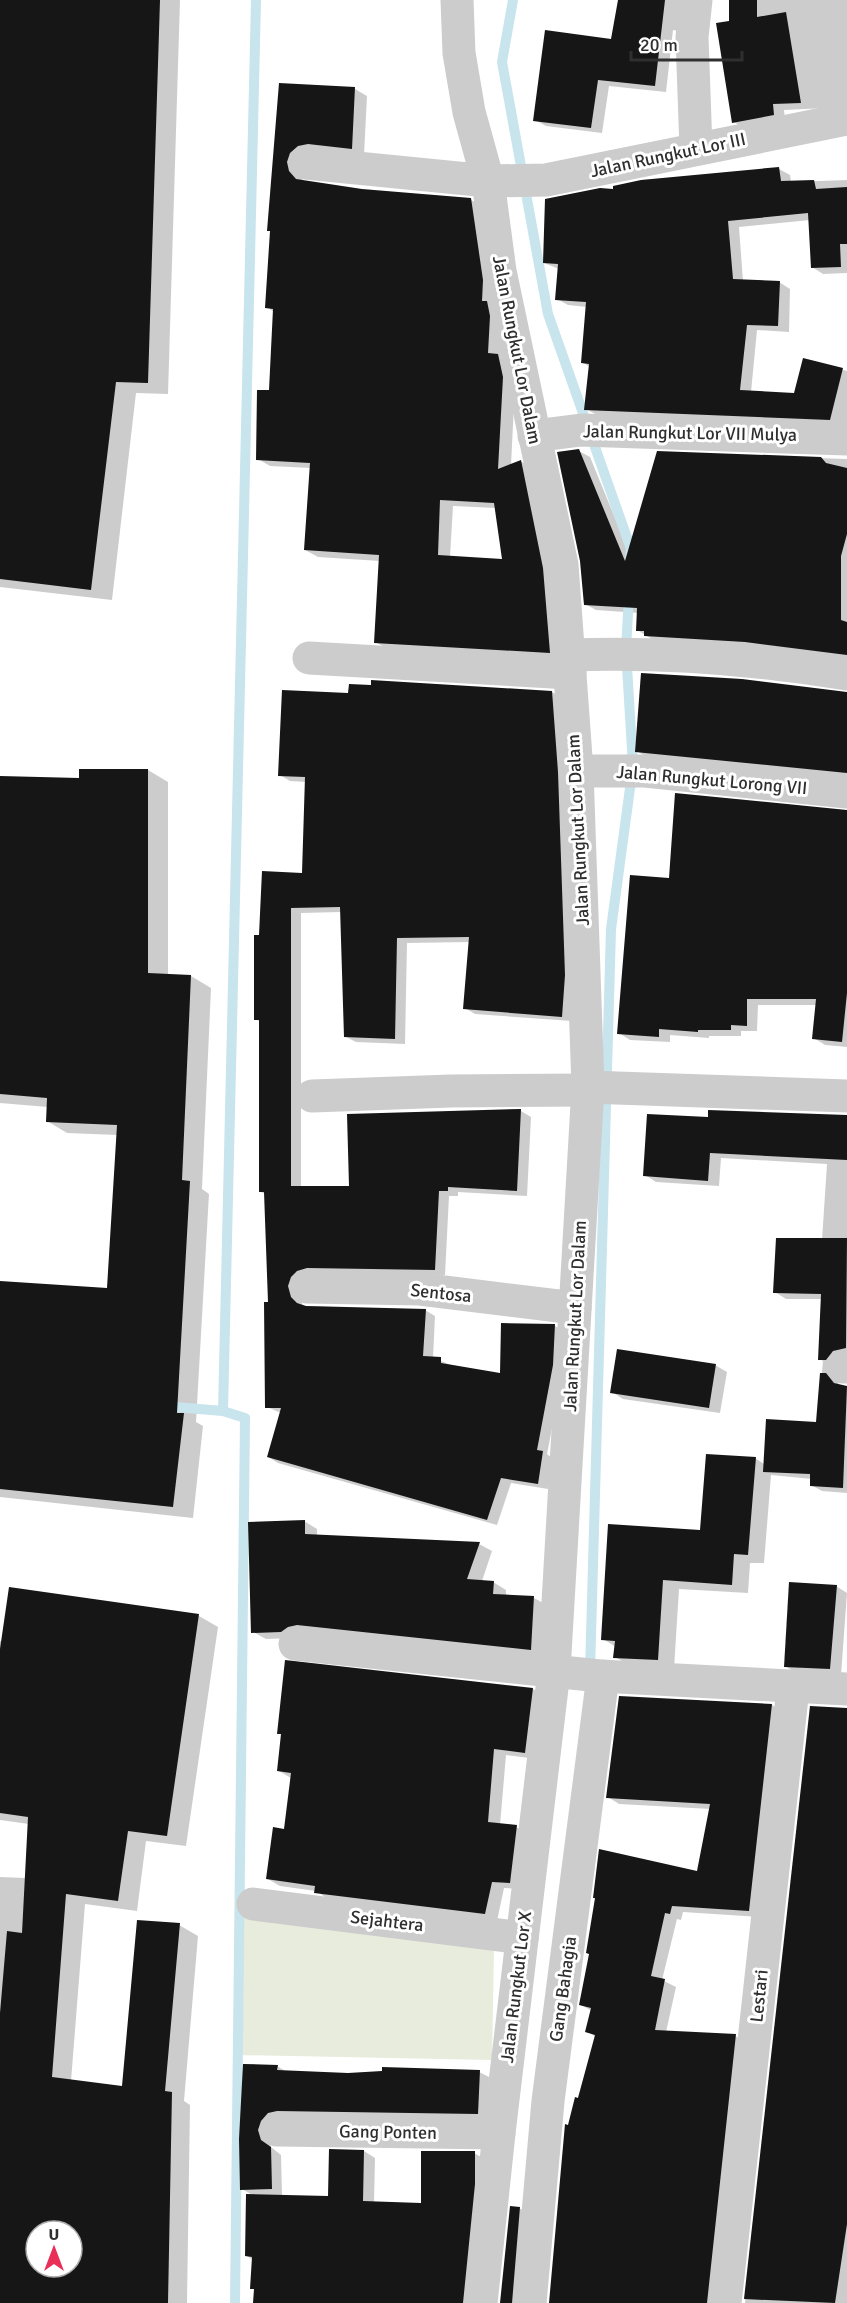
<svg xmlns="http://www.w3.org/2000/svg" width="847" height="2303" viewBox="0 0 847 2303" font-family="Signika,sans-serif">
	<rect width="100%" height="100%" fill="#fff"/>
	<polygon fill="#e7ecdc" points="238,1912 494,1948 492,2060 236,2055"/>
	<g fill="#0003" fill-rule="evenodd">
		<polygon points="0,0 180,0 168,394 136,393 112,600 0,587"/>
		<polygon points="619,0 684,0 678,31 673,30 666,92 609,86 602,133 546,126 535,120 612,40"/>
		<polygon points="730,0 847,0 847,107 784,110 785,120 745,129 734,122"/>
		<path d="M280,85L355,89L367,96L364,155L300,170L303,181L362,191L471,200L484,207L503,324L501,357L511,363L515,385L511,465L520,461L533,468L562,659L388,649L375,642L380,561L318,557L305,550L311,468L270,466L258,459L270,392L274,312L267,307ZM453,506L496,508L503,560L450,557Z"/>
		<polygon points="779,169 790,175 791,182 847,180 847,273 823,274 812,267 810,220 739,227 743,281 779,282 790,289 789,332 757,330 751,392 795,395 804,360 847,371 847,425 597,415 586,409 590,367 582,362 587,307 568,305 557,299 559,269 544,263 615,190"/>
		<polygon points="579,451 590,457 629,552 658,453 847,459 847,659 657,642 637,630 639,613 596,610 585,604"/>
		<polygon points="552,692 562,698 572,1021 475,1014 465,1008 470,942 407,943 405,1044 356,1042 346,1037 342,912 301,913 301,1187 351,1187 521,1111 531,1117 527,1196 458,1192 458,1196 449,1196 445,1275 318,1273 298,1293 303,1306 425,1310 435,1316 433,1358 451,1365 502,1375 503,1324 555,1326 565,1332 563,1372 547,1454 553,1459 548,1489 511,1483 497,1525 278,1463 268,1457 281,1413 267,1407 269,1303 265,1194 261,1192 261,1022 255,1019 261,936 303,875 306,782 290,781 280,775 350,695"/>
		<polygon points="847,694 847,778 648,758 637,751"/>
		<polygon points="148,770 168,782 168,975 191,976 211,988 202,1189 209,1194 196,1422 203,1426 193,1518 0,1497 0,1283 108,1289 118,1135 67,1133 47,1121 48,1107 0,1103 0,777 81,780"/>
		<polygon points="847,812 847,1047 825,1045 814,1038 817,1005 758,1005 757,1031 741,1031 741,1036 709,1036 709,1038 670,1035 670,1042 630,1040 619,1033 670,880"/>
		<polygon points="847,1116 847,1356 835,1375 840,1387 847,1386 847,1493 822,1491 811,1485 812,1479 771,1475 764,1563 750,1563 748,1593 679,1589 674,1669 631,1666 615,1657 616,1647 603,1639 701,1532 755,1458 764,1464 817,1424 823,1361 819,1359 823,1299 786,1299 775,1292 822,1240 827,1164 721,1158 719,1186 656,1182 645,1175 709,1119"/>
		<polygon points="715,1365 727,1372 720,1413 623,1399 612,1392"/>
		<polygon points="304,1521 317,1529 317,1536 479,1544 492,1551 482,1581 493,1582 506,1590 506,1596 534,1598 547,1605 543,1656 295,1638 266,1639 253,1632"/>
		<polygon points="836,1586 847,1593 841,1675 796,1673 785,1666"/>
		<path d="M199,1616L218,1627L186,1846L146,1841L137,1911L85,1904L71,2081L123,2088L179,1925L198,1936L184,2101L190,2105L187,2303H0V1877L26,1878L29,1824L0,1820V1641ZM36,2231H72V2267H36Z"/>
		<polygon points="533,1689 545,1696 537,1759 506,1755 500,1825 516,1827 529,1834 522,1889 504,1888 497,1921 328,1899 316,1891 280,1886 268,1879 285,1830 291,1778 279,1771 282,1735 279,1733"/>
		<polygon points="621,1697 772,1705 783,1712 760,1917 683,1912 681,1920 677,1919 662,1980 676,1987 666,2032 735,2036 746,2042 718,2303 550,2303 569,2127 596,2037 587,2031 592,2011 581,2005 699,1873 711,1809 619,1804 608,1797"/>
		<polygon points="811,1707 847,1709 847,2303 745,2303"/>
		<polygon points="277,2066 287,2072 348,2074 479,2072 489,2077 488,2119 268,2137 271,2147 281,2155 282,2196 330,2198 331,2151 364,2151 375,2158 374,2203 422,2205 474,2153 485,2159 474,2303 255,2303 255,2290 252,2288 253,2260 247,2256 254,2196 242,2189 241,2139"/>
		<polygon points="519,2208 530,2215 525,2303 501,2303"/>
	</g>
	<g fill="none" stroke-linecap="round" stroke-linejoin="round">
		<g stroke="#c8e4ec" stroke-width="10">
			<polyline points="513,0 502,62 548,314 631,549 630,557"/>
			<polyline points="163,1406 223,1411 245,1418 235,2303"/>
			<polyline points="223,1411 256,0"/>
			<polyline points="590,1671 611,929 633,766 626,650 629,594"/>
		</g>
	</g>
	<g fill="#161616" fill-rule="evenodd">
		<polygon points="0,0 160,0 148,383 116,382 91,590 0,579"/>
		<polygon points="618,0 665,0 655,86 598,80 591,128 533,121 545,30 611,39"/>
		<polygon points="729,0 757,0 757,17 786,12 801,103 773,104 774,115 732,123 716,23 729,21"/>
		<path d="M279,83L355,87L352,149L308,144L298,146L290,153L287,162L289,171L296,179L362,189L471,198L483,280L482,301H487L490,316L488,353L498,354L503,377L498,469L521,460L543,568L550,653L374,643L379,555L304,550L310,463L256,460L257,390H269L273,309L265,308L270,231H267ZM440,500L494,503L502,559L438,555Z"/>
		<polygon points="779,167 781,181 814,180 816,189 847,187 847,244 840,244 841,267 811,268 808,213 728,221 733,279 780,281 778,326 747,325 740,390 794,393 803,358 843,368 830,420 584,410 589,364 581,363 586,302 555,300 558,264 543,263 545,199 600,188 613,189 613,186 641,180"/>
		<polygon points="579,449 625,561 657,451 821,457 826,463 847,468 847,534 841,556 841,620 847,622 847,655 745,642 644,636 644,631 636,631 637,608 584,605 580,561 557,452"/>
		<polygon points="641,673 742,679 847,692 847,773 635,752"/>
		<polygon points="371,680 552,691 558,772 565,975 562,1017 463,1009 469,937 397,938 395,1039 344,1037 340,907 291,908 291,1186 349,1186 347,1114 521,1109 517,1191 448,1187 448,1191 439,1191 435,1270 307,1268 297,1271 291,1277 288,1286 291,1297 297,1303 306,1306 426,1309 423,1356 441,1357 441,1363 500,1373 501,1323 555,1324 553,1365 537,1450 543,1451 538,1484 501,1478 487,1520 267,1457 281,1408 265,1408 264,1302 268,1302 264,1192 259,1192 259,1020 254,1020 254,935 259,935 262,871 302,873 305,777 278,776 282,690 348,693 349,684 371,685"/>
		<polygon points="79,769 148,769 148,973 191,975 182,1180 190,1181 177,1413 184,1413 173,1507 0,1489 0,1281 107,1288 117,1125 46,1122 47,1098 0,1094 0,776 79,778"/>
		<polygon points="675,793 847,810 847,993 842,1042 812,1039 816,999 747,999 747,1026 731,1025 731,1030 698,1030 698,1032 659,1029 659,1037 617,1034 630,875 669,878"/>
		<polygon points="708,1110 847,1115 847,1160 710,1153 708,1181 643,1176 647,1114 708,1117"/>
		<polygon points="776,1238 847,1238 846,1348 833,1351 826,1360 818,1360 821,1294 773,1293"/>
		<polygon points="617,1349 716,1364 709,1408 610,1393"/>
		<polygon points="820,1373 826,1373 834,1383 847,1386 843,1488 810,1486 810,1474 763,1472 766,1419 816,1422"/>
		<polygon points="706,1454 756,1457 748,1555 734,1554 732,1585 663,1580 658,1660 613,1658 615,1641 601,1640 608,1524 700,1530"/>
		<polygon points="305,1520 305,1534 480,1542 467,1579 494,1581 493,1594 534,1596 531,1650 297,1625 288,1627 281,1632 251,1633 248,1522"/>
		<polygon points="789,1582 837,1585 830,1669 784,1667"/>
		<path d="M9,1587L199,1614L167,1836L128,1831L118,1901L66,1894L52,2077L122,2086L137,1920L180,1923L165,2091L172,2092L168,2303H0V2013L7,1931L22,1933L28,1817L0,1813V1649ZM36,2231H72V2267H36Z"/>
		<polygon points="285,1660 533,1688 525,1753 494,1749 488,1822 517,1825 510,1883 492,1882 485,1914 314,1893 315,1886 266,1879 273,1827 284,1829 291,1773 277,1771 281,1734 277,1734"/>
		<polygon points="619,1696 772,1704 749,1911 672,1906 670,1914 665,1913 651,1976 665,1979 655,2030 736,2034 707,2303 549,2303 565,2124 568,2125 575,2097 578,2098 595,2035 585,2032 591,2008 579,2005 589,1954 586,1953 595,1898 593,1898 599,1849 697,1871 710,1804 606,1798"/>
		<polygon points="810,1706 847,1708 847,2224 835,2303 744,2299"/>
		<polygon points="243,2064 278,2065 277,2070 348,2073 382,2071 382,2067 480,2070 478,2114 277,2111 268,2113 261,2121 258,2130 261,2140 271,2147 272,2189 240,2190 239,2139"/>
		<polygon points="329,2149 364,2150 363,2201 421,2203 421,2151 475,2151 475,2184 463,2303 253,2303 254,2289 250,2289 252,2257 245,2256 246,2194 328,2196"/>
		<polygon points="510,2206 520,2207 512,2303 500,2303"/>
	</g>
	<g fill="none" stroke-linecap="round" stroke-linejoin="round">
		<g stroke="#ccc" stroke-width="33">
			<polyline points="457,0 459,53 469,112 488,181 500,271 562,565 577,771 588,1087 554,1671 499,2133 481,2303"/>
			<polyline points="696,149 692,37 696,0"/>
			<polyline points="306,163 488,181 546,180 847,119"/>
			<polyline points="534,436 581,430 847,439"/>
			<path d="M570,655C661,652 756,659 847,674"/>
			<polyline points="309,658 570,673"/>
			<polyline points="577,771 645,771 847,792"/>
			<polyline points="588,1087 847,1096"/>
			<polyline points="312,1096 451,1091 588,1090"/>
			<polyline points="307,1287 420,1289 575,1308"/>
			<polyline points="843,1367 847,1367"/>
			<polyline points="295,1644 600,1676 847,1689"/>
			<polyline points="253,1904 522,1938"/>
			<polyline points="277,2130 499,2133"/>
			<polyline points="530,2303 548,2101 603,1676"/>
			<polyline points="725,2303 793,1688"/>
		</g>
	</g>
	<g text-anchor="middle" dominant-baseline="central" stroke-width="6" stroke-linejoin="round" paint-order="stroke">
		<g font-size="18" fill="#2f2f2f" stroke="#fff">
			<text transform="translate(668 155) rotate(-12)">Jalan Rungkut Lor III</text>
			<text transform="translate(517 350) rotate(79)">Jalan Rungkut Lor Dalam</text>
			<text transform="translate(690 433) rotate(1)">Jalan Rungkut Lor VII Mulya</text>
			<text transform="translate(712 780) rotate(5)">Jalan Rungkut Lorong VII</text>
			<text transform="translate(578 830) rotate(-93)">Jalan Rungkut Lor Dalam</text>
			<text transform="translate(441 1293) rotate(6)">Sentosa</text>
			<text transform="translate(575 1316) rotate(-87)">Jalan Rungkut Lor Dalam</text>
			<text transform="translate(387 1921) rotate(7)">Sejahtera</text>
			<text transform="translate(516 1987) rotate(-83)">Jalan Rungkut Lor X</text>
			<text transform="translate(563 1989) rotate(-82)">Gang Bahagia</text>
			<text transform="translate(759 1996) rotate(-84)">Lestari</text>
			<text transform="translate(388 2132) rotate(1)">Gang Ponten</text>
		</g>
	</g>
	<g transform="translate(54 2249)"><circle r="28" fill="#ffffff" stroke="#acacac" stroke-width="1.5"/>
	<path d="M0-4.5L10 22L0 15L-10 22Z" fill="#e92e57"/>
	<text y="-9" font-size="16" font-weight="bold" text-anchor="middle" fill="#2f2f2f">U</text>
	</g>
	<path d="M631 51v9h111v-9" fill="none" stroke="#2f2f2f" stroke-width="3"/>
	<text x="640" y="51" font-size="18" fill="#2f2f2f" stroke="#ffffff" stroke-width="4.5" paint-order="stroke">20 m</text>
</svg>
